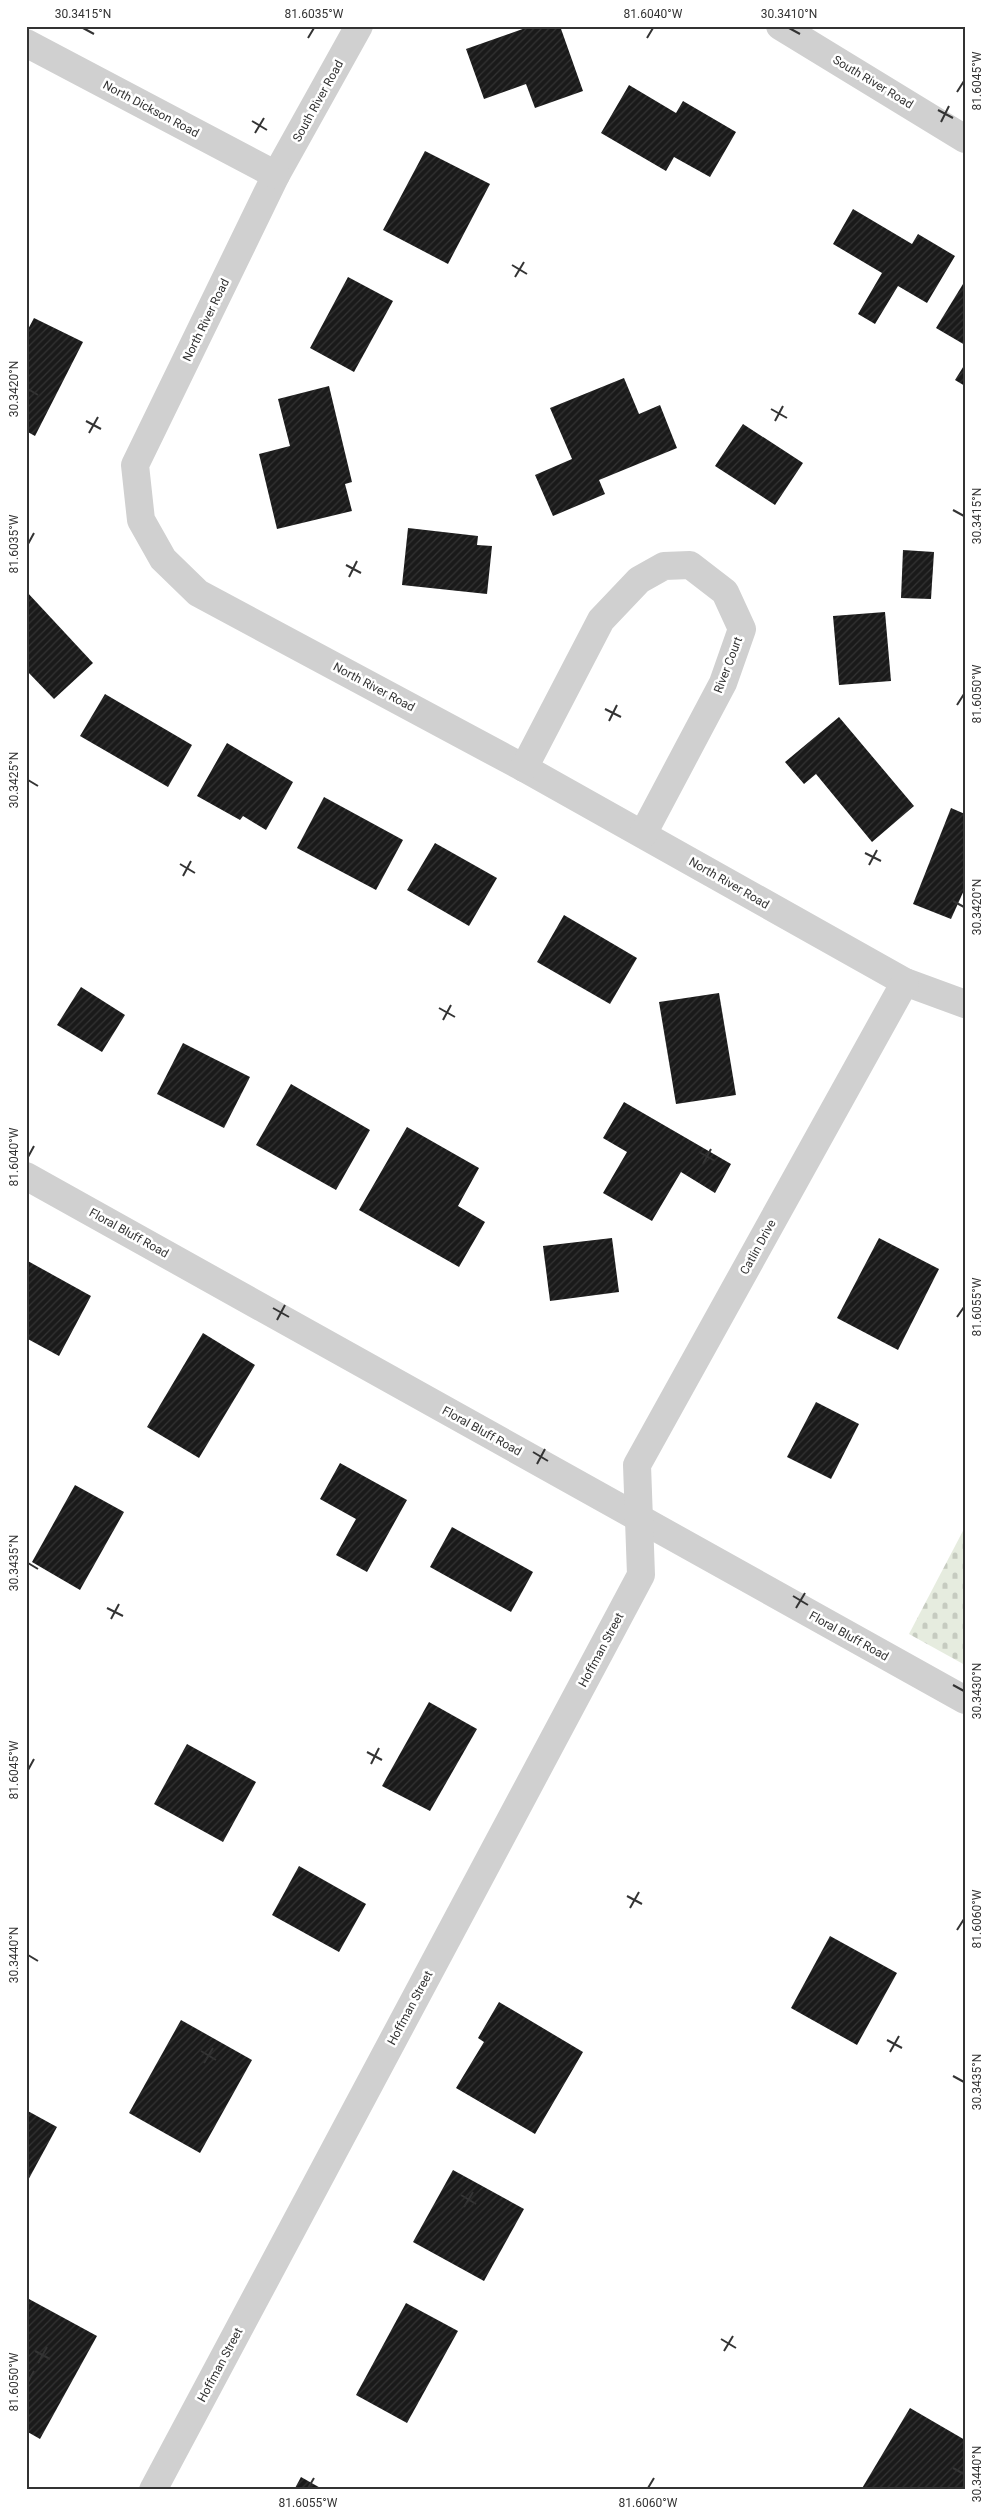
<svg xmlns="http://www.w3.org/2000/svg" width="991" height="2516" viewBox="0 0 991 2516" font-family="Roboto,sans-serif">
	<defs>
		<pattern id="cemetery-stones" width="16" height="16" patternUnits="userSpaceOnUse" patternTransform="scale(1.25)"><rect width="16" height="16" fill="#e6ecdf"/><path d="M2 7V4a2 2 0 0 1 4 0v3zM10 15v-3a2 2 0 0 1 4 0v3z" fill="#c6cbc0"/></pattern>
		<pattern id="building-hatch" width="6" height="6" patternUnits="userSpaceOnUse" patternTransform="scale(1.25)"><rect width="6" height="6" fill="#1a1a1a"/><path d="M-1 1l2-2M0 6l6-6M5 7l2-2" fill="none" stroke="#333"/></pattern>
	</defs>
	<rect width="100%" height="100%" fill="#fff"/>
	<polygon fill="url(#cemetery-stones)" points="965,1527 965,1665 909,1634"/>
	<g fill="url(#building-hatch)">
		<polygon points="531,26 560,26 583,91 535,108 526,84 484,99 466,49"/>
		<polygon points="629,85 676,113 683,101 736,132 710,177 674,157 666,171 601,133"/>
		<polygon points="425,151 490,184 448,264 383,230"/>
		<polygon points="853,209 912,244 918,234 955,256 927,303 898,286 875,324 858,314 882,273 833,244"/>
		<polygon points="348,277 393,301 354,372 310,348"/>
		<polygon points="963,284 965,285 965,345 936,328"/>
		<polygon points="34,318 83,342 35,436 26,431 26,333"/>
		<polygon points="965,364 965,386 955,380"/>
		<polygon points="624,378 639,414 660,405 677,448 599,480 605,494 553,516 535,475 572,459 550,408"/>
		<polygon points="329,386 352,482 345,484 352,511 277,529 259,454 290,446 278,399"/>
		<polygon points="743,424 803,463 775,505 715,466"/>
		<polygon points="408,528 478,536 477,545 492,546 487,594 402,585"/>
		<polygon points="903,550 934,552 931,599 901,598"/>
		<polygon points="26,591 93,663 54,699 26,670"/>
		<polygon points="885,612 891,681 839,685 833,616"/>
		<polygon points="105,694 192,745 168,787 80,736"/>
		<polygon points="839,717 914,806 872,842 816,774 804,784 785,762"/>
		<polygon points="227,743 293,782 266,830 243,816 240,820 197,796"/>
		<polygon points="324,797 403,840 376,890 297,848"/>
		<polygon points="951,808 965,814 965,888 951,919 913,904"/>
		<polygon points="435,843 497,878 469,926 407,890"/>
		<polygon points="564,915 637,958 610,1004 537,962"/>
		<polygon points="81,987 125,1015 102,1052 57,1025"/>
		<polygon points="719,993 736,1095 676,1104 659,1002"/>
		<polygon points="183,1043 250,1077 224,1128 157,1094"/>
		<polygon points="291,1084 370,1130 336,1190 256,1145"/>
		<polygon points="624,1102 731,1164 715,1193 681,1172 652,1221 603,1193 627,1152 603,1138"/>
		<polygon points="407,1127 479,1168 458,1206 485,1222 459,1267 359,1210"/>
		<polygon points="612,1238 619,1292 550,1301 543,1246"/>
		<polygon points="879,1238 939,1269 898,1350 837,1318"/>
		<polygon points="26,1260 91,1296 59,1356 26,1338"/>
		<polygon points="203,1333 255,1365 199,1458 147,1427"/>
		<polygon points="816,1402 859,1424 831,1479 787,1457"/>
		<polygon points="340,1463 407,1500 367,1572 336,1555 356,1519 320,1499"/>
		<polygon points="75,1485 124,1512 80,1590 32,1562"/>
		<polygon points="452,1527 533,1572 511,1612 430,1567"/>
		<polygon points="429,1702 477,1729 430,1811 382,1786"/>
		<polygon points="187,1744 256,1782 223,1842 154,1804"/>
		<polygon points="299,1866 366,1904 339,1952 272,1915"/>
		<polygon points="830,1936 897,1973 857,2045 791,2008"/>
		<polygon points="499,2002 583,2052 535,2134 456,2088 484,2042 478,2038"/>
		<polygon points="181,2020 252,2060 200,2153 129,2113"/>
		<polygon points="26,2110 57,2127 26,2184"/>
		<polygon points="453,2170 524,2209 484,2281 413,2242"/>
		<polygon points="29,2299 97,2336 40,2439 26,2431 26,2305"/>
		<polygon points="406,2303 458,2331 407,2423 356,2395"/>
		<polygon points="910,2408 965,2440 965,2490 861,2490"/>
		<polygon points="301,2477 324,2490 294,2490"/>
	</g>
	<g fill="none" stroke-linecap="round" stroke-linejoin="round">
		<g stroke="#d0d0d0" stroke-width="28">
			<polyline points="359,26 276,175 135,465 141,520 163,559 198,593 524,768 905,982 965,1004"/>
			<polyline points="780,26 965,139"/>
			<polyline points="26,43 276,175"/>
			<polyline points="524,768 601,620 639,580 664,566 690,565 725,592 742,629 723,683 643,834"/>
			<polyline points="26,1176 965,1700"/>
			<polyline points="153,2490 641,1575 637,1465 905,982"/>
		</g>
	</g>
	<path fill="none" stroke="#333" stroke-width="2" d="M83,28L94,34M789,28L800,34M308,38L314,28M647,38L653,28M957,92L964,81M938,110L953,118M252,121L267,130M941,122L949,106M255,133L264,118M512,265L527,274M515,277L524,262M28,389L38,395M771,409L787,418M86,421L101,429M775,421L783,406M89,433L98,417M953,510L964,516M28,544L34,533M346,565L361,573M349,577L357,561M957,705L964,694M605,709L621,717M609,721L617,705M28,780L38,786M865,853L881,861M180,864L195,873M869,865L877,850M183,876L191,861M953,901L964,907M439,1008L455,1017M443,1020L451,1005M699,1152L715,1161M28,1157L34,1146M703,1164L711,1149M273,1308L289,1317M957,1317L964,1307M277,1320L285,1305M533,1452L548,1461M537,1464L545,1449M28,1563L38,1569M793,1596L808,1605M107,1608L123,1616M796,1608L805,1593M111,1619L119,1604M953,1685L964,1691M367,1752L382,1760M371,1764L379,1748M28,1770L34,1759M627,1896L642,1904M630,1908L639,1892M957,1930L964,1919M28,1955L38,1961M887,2040L902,2048M201,2051L216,2060M890,2052L899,2036M204,2063L213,2048M953,2076L964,2082M461,2195L476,2204M464,2207L473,2192M721,2339L736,2348M35,2351L50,2359M724,2351L733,2336M38,2363L47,2347M28,2382L34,2371M953,2468L964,2474M308,2488L314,2478M648,2488L654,2478"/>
	<g text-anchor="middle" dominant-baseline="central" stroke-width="5" stroke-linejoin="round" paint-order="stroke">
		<g font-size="12" fill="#333" stroke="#fff">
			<text transform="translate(873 82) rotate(31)">South River Road</text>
			<text transform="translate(318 101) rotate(-61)">South River Road</text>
			<text transform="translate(151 109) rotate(28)">North Dickson Road</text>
			<text transform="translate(206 320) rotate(-64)">North River Road</text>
			<text transform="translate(728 665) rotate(-69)">River Court</text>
			<text transform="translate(374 687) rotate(28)">North River Road</text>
			<text transform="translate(729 883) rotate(30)">North River Road</text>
			<text transform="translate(129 1233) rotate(29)">Floral Bluff Road</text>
			<text transform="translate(758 1247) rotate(-61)">Catlin Drive</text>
			<text transform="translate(482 1431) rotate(29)">Floral Bluff Road</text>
			<text transform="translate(849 1636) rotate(29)">Floral Bluff Road</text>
			<text transform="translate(601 1650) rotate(-62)">Hoffman Street</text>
			<text transform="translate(410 2008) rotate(-62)">Hoffman Street</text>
			<text transform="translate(220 2365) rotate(-62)">Hoffman Street</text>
		</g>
	</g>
	<rect width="991" height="2516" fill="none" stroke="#ffffff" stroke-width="55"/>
	<rect x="28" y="28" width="936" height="2460" fill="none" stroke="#333" stroke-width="2"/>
	<g font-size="12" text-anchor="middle" fill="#333">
		<text x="83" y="18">30.3415°N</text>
		<text x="314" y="18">81.6035°W</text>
		<text x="653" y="18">81.6040°W</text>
		<text x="789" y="18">30.3410°N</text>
		<text transform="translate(977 81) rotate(-90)" y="4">81.6045°W</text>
		<text transform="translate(14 389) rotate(-90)" y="4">30.3420°N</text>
		<text transform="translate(977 516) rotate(-90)" y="4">30.3415°N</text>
		<text transform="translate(14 544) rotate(-90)" y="4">81.6035°W</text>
		<text transform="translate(977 694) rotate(-90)" y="4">81.6050°W</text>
		<text transform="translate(14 780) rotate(-90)" y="4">30.3425°N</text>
		<text transform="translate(977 907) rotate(-90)" y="4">30.3420°N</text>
		<text transform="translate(14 1157) rotate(-90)" y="4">81.6040°W</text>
		<text transform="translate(977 1307) rotate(-90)" y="4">81.6055°W</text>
		<text transform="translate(14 1563) rotate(-90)" y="4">30.3435°N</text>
		<text transform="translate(977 1691) rotate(-90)" y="4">30.3430°N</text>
		<text transform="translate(14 1770) rotate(-90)" y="4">81.6045°W</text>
		<text transform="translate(977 1919) rotate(-90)" y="4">81.6060°W</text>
		<text transform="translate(14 1955) rotate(-90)" y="4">30.3440°N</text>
		<text transform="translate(977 2082) rotate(-90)" y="4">30.3435°N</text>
		<text transform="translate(14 2382) rotate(-90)" y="4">81.6050°W</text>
		<text transform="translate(977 2474) rotate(-90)" y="4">30.3440°N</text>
		<text x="308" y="2507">81.6055°W</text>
		<text x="648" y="2507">81.6060°W</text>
	</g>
</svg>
